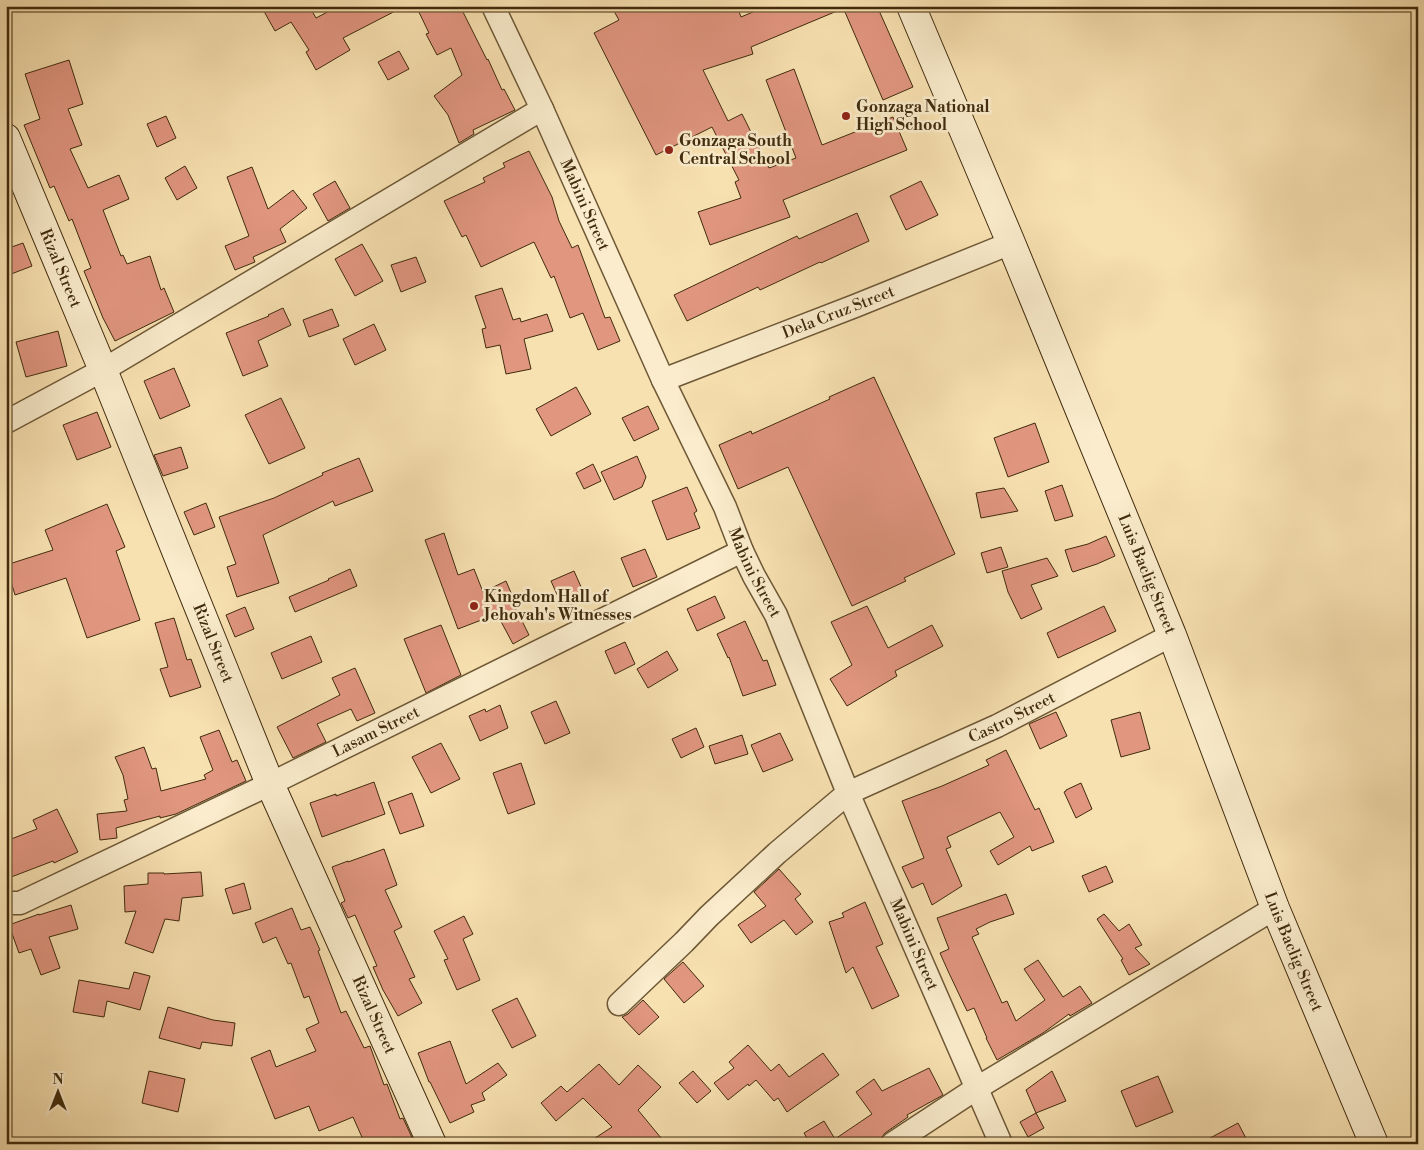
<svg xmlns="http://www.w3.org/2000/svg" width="1424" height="1150" viewBox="0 0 1424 1150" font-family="'Libre Bodoni',serif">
	<rect width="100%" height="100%" fill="#f8e1b1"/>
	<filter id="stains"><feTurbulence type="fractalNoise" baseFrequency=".004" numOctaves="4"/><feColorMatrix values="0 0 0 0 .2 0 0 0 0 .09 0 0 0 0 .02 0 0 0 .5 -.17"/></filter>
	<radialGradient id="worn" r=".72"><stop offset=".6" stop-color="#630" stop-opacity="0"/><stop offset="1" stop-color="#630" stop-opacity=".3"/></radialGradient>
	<g fill="#e19680" stroke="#402b0d">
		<polygon points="261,6 320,6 312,11 316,18 339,6 405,6 343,38 350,50 316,70 306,52 309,50 291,22 275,31"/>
		<polygon points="416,6 460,6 487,60 488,59 502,90 504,89 515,110 473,130 474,134 459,143 448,115 434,96 462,75 451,48 437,55 426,34 429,33"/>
		<polygon points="611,6 737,6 741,17 767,6 849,6 751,47 753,54 703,70 728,121 742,114 769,168 796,158 766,80 794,69 822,145 893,117 907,150 783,200 790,217 710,245 698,212 741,198 735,182 739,180 712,127 656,155 594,33 619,20"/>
		<polygon points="857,6 877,6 913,87 883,100 845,12"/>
		<polygon points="399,51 409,69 388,80 378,62"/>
		<polygon points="69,60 83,104 68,109 82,145 70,149 88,188 119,175 129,199 103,210 121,256 123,255 127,264 150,256 161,290 164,288 174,312 115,341 103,318 84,271 91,268 72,219 69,221 54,186 50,188 24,125 40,119 25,74"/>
		<polygon points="166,116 176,138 157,147 147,124"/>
		<polygon points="529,151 552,197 559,221 572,248 578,245 605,318 610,317 620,341 598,350 583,313 570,318 554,276 551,278 534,242 481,267 466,235 462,237 444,201 485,182 483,178 505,167 503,163"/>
		<polygon points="185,166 197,188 177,200 165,178"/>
		<polygon points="252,167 268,209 293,190 307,208 280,229 286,242 253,257 255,262 235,270 225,246 249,236 227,177"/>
		<polygon points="335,181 350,208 328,221 313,194"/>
		<polygon points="921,181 938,215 906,230 890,196"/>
		<polygon points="857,213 869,241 821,263 820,262 760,290 758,287 687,321 674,295 797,236 799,239"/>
		<polygon points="23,243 32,266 6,276 6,249"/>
		<polygon points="362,244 383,281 355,296 335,259"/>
		<polygon points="416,257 426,282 401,292 391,265"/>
		<polygon points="502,288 513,320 520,318 521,322 547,314 553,331 524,339 531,369 506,374 500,345 486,348 482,329 486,328 475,296"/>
		<polygon points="283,308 291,325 258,341 268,366 243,376 226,333 269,316 268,315"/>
		<polygon points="332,309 339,326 309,337 303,320"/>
		<polygon points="374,324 386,350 355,365 343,339"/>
		<polygon points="58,331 67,366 26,377 16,342"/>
		<polygon points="174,368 190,406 160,419 144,381"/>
		<polygon points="874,377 955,554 904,578 906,581 852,606 788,467 738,489 719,445 751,431 752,434 830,399 829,397"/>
		<polygon points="576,387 591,414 551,436 536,409"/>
		<polygon points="281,398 305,448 269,464 245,415"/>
		<polygon points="648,406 659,429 634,441 622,418"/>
		<polygon points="97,412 111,447 77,460 63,425"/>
		<polygon points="1035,423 1049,462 1008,477 994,438"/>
		<polygon points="181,447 188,468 163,476 154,455"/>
		<polygon points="637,456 646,477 642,487 614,500 601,472"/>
		<polygon points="359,458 373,491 335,506 333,501 263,535 279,583 237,597 227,567 236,564 219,517 274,498 323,475 322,473"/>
		<polygon points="593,464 601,481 584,489 576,473"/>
		<polygon points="1062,485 1073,516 1055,521 1045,491"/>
		<polygon points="687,487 697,511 694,513 700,528 667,540 652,501"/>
		<polygon points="1004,488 1018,511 981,518 976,493"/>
		<polygon points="206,503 215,527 194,535 184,512"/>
		<polygon points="107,504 125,547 116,551 140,620 87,638 66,578 15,595 6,565 53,550 45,530"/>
		<polygon points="444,533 458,575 474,569 483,592 506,581 515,602 513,603 529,635 513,644 497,614 458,629 425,540"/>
		<polygon points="1106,536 1115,556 1097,564 1073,572 1072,571 1065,550 1088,544"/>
		<polygon points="1001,547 1008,567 987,573 981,553"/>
		<polygon points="645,549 657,577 633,587 621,558"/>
		<polygon points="1047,558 1058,576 1031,585 1042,609 1021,619 1008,592 1002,571"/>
		<polygon points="350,569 357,586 295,612 289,597 329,580 328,579"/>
		<polygon points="574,571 586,598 563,608 551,581"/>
		<polygon points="715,596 725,618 697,631 687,609"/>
		<polygon points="867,606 888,648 932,625 943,646 895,671 897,676 847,706 830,679 852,665 831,622"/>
		<polygon points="1104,606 1116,631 1058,658 1047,633"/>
		<polygon points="245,607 254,629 235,637 226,615"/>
		<polygon points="174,618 187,660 191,659 201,687 170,697 160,669 168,667 155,623"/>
		<polygon points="745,621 763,661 767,660 776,685 743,696 729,657 728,658 717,634"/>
		<polygon points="441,625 461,675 426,693 404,639"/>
		<polygon points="311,636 322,662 282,679 271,653"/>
		<polygon points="625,642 635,664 615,674 605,651"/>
		<polygon points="667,651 678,670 648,688 637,669"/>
		<polygon points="355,668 375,713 357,721 351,709 317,724 326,742 293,758 277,727 340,695 332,678"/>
		<polygon points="556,701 570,733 545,744 531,712"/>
		<polygon points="500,705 508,728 480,741 469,716 485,709 486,712"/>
		<polygon points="1056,712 1067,736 1040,749 1029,724"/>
		<polygon points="1140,712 1150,749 1121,757 1111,720"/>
		<polygon points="696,728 704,747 681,758 672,739"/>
		<polygon points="219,730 232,762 237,760 246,781 176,814 160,818 160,816 116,828 117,838 100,840 97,814 127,811 124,800 128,799 123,775 115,757 144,747 152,769 156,768 161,791 206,779 204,775 213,770 200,737"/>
		<polygon points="780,733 793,760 763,772 751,745"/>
		<polygon points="742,735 748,754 715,764 709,746"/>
		<polygon points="441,743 460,779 431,793 412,757"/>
		<polygon points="1006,750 1035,810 1039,808 1054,842 1032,851 1030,846 998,865 990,851 1014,837 1000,812 947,837 951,847 946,849 962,886 932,905 923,883 912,888 902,867 924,858 902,801 942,786 989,765 986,760"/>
		<polygon points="521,763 535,804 508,814 493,773"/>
		<polygon points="374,782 385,814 322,837 310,803 336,794 336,796"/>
		<polygon points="1081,783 1092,809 1076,818 1064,792 1066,791 1066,790"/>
		<polygon points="412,793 424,826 400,834 388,802"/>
		<polygon points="57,809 78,852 54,863 53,861 6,879 6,841 37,829 33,820"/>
		<polygon points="384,849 397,885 385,890 402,927 394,931 415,977 409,979 422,1003 398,1016 383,990 373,967 377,966 355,915 348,918 341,903 345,901 332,867 348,861 348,862"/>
		<polygon points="1106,866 1113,882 1089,892 1082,876"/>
		<polygon points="779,869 801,894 795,899 813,922 796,935 784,920 751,943 738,925 766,906 754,892"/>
		<polygon points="201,872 203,896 182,898 179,921 165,919 153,953 125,943 136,911 125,912 124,886 148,884 148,873 164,873 164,874"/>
		<polygon points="244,883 251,909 233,914 225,889"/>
		<polygon points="1006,894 1014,914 990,922 976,929 979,934 972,937 1002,1003 1007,1001 1016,1021 1045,1000 1024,969 1038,960 1063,997 1080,986 1092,1003 1070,1016 1069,1014 1043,1033 997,1060 986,1038 987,1038 974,1008 967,1011 948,971 940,953 949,949 937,918"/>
		<polygon points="865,902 883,944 876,947 899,996 872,1009 853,967 846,973 829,922 844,917 842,913"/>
		<polygon points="71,905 78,929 49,937 60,968 41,975 31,949 19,953 9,925 39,914 39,915"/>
		<polygon points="292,908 301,930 310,927 320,950 318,951 341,1013 346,1011 364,1048 370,1046 384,1085 387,1084 400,1119 403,1118 415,1144 365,1144 353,1117 319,1131 309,1106 275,1119 251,1058 270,1050 276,1067 316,1051 306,1029 319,1023 309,996 304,998 291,963 288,964 276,937 263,943 255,923"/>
		<polygon points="1104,914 1119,931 1129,924 1142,945 1135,948 1150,964 1129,975 1121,960 1123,959 1097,919"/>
		<polygon points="464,916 473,934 463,939 480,980 457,990 444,960 448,959 434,931"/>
		<polygon points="683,962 704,986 684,1003 664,979"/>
		<polygon points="134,972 150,976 140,1010 107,1001 104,1017 73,1012 79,980 129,989"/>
		<polygon points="517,998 536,1036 512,1048 492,1010"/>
		<polygon points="643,1000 659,1017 639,1035 622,1017 628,1014"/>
		<polygon points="168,1007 213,1020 235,1023 232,1046 202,1042 200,1049 159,1038"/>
		<polygon points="450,1041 466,1084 498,1063 507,1075 482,1093 485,1100 471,1105 474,1112 450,1123 430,1082 429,1082 418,1053"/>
		<polygon points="748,1045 771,1071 779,1064 789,1077 823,1053 839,1075 787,1112 778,1098 774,1101 756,1080 749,1086 748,1084 728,1100 714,1083 734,1068 729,1062"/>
		<polygon points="599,1064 619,1085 638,1065 661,1087 638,1110 666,1144 586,1144 612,1127 583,1098 556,1121 541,1103 561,1086 567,1092"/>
		<polygon points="929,1068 943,1095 907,1115 908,1117 885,1133 880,1140 874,1144 810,1144 804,1133 824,1121 835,1139 872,1114 856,1092 874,1079 882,1091"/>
		<polygon points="149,1071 185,1079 178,1112 142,1103"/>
		<polygon points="693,1071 711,1091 697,1103 679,1083"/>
		<polygon points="1052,1071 1066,1101 1036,1113 1026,1090"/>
		<polygon points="1158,1076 1173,1112 1136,1127 1121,1091"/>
		<polygon points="1036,1113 1044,1128 1028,1137 1020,1122"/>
		<polygon points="1238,1123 1249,1144 1199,1144"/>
	</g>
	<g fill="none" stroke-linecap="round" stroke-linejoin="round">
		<defs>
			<g id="street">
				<path id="s1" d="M493,6L542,109L663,380L725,507L742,551L754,576L776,615L848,793L1001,1144"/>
				<path id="s2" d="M663,380L855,306L1011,243"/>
				<polyline points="6,422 103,370 542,109"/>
				<path id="s3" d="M6,903H20L270,784L742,551"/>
				<path id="s4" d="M619,1004L684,942L709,916L777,853L848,793L997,726L1172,635"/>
				<polyline points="892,1144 977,1088 1275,908"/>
			</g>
			<g id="secondary">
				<path id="s5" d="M911,6L1011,243L1172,635L1275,908L1374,1144"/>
				<path id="s6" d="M6,138L103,370L270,784L432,1144"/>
			</g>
		</defs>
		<use href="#street" stroke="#6e5836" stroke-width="25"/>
		<use href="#secondary" stroke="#402b0d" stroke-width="30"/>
		<use href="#street" stroke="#faeccc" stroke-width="22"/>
		<use href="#secondary" stroke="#faeccc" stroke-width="28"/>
	</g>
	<g fill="#8f2418" stroke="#faeccc" stroke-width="2">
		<circle cx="846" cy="116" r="5"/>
		<circle cx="669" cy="150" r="5"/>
		<circle cx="474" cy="606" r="5"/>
	</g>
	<g text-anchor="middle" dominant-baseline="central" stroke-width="5" stroke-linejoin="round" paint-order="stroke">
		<g font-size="16" font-weight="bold" fill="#402b0d" stroke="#faeccc" text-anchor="start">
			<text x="856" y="107">Gonzaga National<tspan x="856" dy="18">High School</tspan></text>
			<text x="679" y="141">Gonzaga South<tspan x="679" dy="18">Central School</tspan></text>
			<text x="484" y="597">Kingdom Hall of<tspan x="484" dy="18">Jehovah's Witnesses</tspan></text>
		</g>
		<g font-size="16" fill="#402b0d" stroke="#faeccc">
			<text stroke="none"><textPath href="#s1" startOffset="219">Mabini Street</textPath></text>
			<text stroke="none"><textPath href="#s6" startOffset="141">Rizal Street</textPath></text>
			<text stroke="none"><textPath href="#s2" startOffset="188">Dela Cruz Street</textPath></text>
			<text stroke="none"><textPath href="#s1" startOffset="624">Mabini Street</textPath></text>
			<text stroke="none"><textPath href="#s5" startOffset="615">Luis Baclig Street</textPath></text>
			<text stroke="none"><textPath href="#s6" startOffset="546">Rizal Street</textPath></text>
			<text stroke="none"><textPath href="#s4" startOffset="492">Castro Street</textPath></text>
			<text stroke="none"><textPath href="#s3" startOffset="409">Lasam Street</textPath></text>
			<text stroke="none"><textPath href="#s1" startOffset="1029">Mabini Street</textPath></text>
			<text stroke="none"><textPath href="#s5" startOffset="1020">Luis Baclig Street</textPath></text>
			<text stroke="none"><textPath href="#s6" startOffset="951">Rizal Street</textPath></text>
		</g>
	</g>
	<rect width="1424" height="1150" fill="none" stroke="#f8e1b1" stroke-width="25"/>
	<rect x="8" y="8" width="1409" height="1135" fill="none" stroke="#402b0d" stroke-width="2.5"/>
	<rect x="12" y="12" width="1399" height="1125" fill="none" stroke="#402b0d"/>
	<g transform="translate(58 1092)" stroke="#faeccc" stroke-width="4" paint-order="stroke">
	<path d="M0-4L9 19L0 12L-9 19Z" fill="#402b0d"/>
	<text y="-8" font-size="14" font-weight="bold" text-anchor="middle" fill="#402b0d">N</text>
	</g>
	<rect width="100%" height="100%" filter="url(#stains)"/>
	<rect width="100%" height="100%" fill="url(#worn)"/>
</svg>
